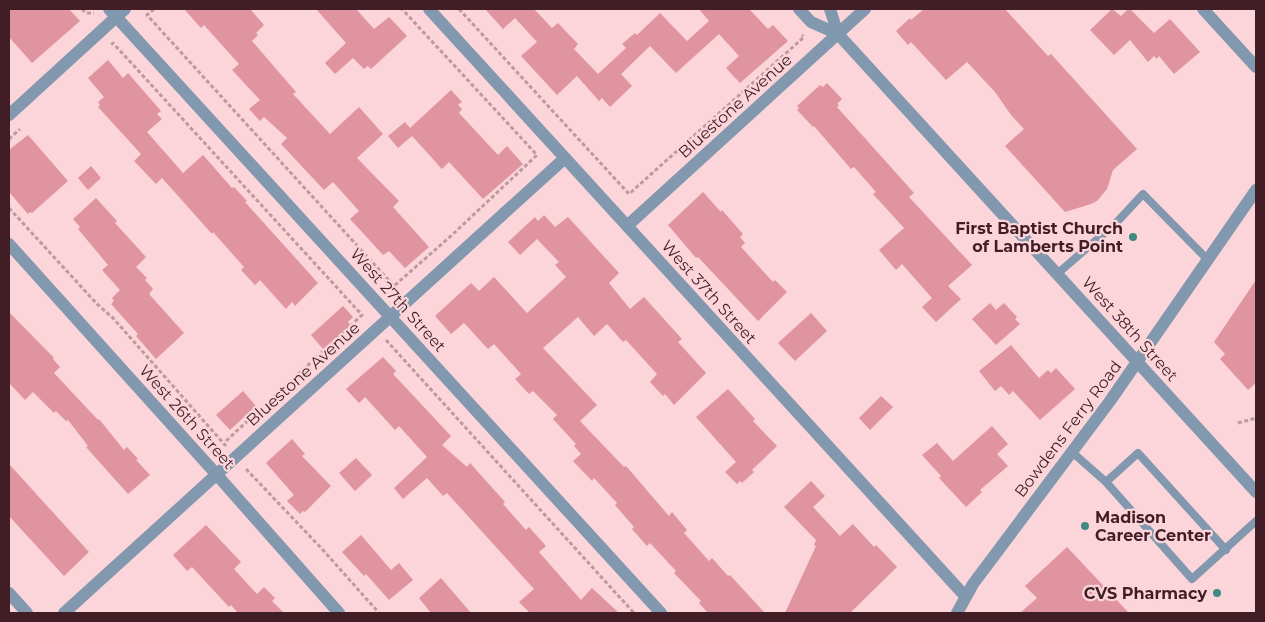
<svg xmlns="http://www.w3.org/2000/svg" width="1265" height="622" viewBox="0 0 1265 622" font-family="Montserrat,sans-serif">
	<rect width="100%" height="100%" fill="#fbd5d9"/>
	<g fill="#df94a0">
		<polygon points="9,9 69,9 80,21 32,63 9,37"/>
		<polygon points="184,9 250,9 264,25 256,33 258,35 252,41 296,92 293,94 330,134 359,107 383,134 357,158 399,201 393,207 429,247 405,268 389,251 383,255 350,219 359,211 333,182 324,190 281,144 287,138 264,117 260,121 249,109 260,100 232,70 239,64 204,25 201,28"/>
		<polygon points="316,9 356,9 374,29 389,17 407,36 371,69 368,66 364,69 353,58 335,74 325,63 346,43"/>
		<polygon points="485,9 534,9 552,28 558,23 578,44 574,49 598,74 626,48 622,44 635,33 637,35 660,13 687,41 709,21 699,9 749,9 768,29 773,25 788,41 740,83 726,68 739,56 719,34 676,73 650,46 621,74 632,86 610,107 602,98 599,101 577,76 557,95 521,56 537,42 515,18 503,29"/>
		<polygon points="924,9 1005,9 1048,56 1051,54 1137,149 1113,170 1107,189 1097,201 1091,204 1065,212 1005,146 1024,129 1011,115 995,92 967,62 946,80 911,42 908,45 896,31 910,18 911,20"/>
		<polygon points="1112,9 1121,16 1128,9 1130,9 1154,33 1170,19 1200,52 1174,74 1159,56 1157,59 1154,56 1148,62 1130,40 1114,55 1090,30"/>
		<polygon points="108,60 123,78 128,73 161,111 157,114 162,119 147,132 183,173 203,155 232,188 234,187 247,201 245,202 318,283 295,306 292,302 286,309 260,280 255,285 241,270 244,267 213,232 212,234 162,178 156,184 134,161 141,154 98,107 100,105 98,102 104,97 88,78"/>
		<polygon points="827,83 842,99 837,104 839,105 837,107 914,193 909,197 972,265 948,286 961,299 936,322 922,307 932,298 902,264 896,270 879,250 904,228 873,194 876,192 854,167 851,169 814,126 813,127 797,110 799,108 797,106 820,85 823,87"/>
		<polygon points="451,90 462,102 458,105 462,109 459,113 498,155 507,146 523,164 483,199 449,162 442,169 412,136 398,148 388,136 405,122 410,128"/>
		<polygon points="28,135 68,181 32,213 30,212 28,214 9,192 9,150"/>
		<polygon points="91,166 101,178 88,190 78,178"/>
		<polygon points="703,192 721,212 722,210 743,234 740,237 745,243 741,247 773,282 775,280 787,292 758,321 698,257 696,258 668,225"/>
		<polygon points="96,198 117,221 115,223 146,257 136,267 147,278 145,280 153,289 149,294 184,333 156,359 136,336 138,334 111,304 114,301 112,298 120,290 102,270 108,265 78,229 80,227 73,219"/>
		<polygon points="544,215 555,227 568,217 619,273 609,283 630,309 644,297 682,339 678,342 706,373 674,405 665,394 663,396 650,382 657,374 626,340 623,342 607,324 594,336 578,317 543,348 597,405 580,421 624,467 626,466 669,516 672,512 687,530 684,533 709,561 712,558 728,576 730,575 765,613 708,613 699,603 701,601 674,573 676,571 650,543 647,546 632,529 634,527 615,505 617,503 594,478 592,481 573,461 581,454 574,446 576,444 553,419 557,415 533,391 529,394 515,379 521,374 494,344 488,349 464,323 451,334 435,316 471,283 479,291 494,277 527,313 566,277 555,265 559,262 537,239 520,255 508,242 535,217 538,221"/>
		<polygon points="1256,280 1256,383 1248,390 1220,359 1225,354 1214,342"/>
		<polygon points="990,303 996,310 1004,303 1017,317 1015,319 1020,324 996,345 972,319"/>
		<polygon points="343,306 353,317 348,322 350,325 323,349 311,335"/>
		<polygon points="9,312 54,358 53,359 60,367 54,373 98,420 99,419 124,450 127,447 138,459 136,460 150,475 128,494 86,447 88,446 68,420 66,421 56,411 54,413 33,392 25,400 9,383"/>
		<polygon points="811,313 827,331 795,361 778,343"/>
		<polygon points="1011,345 1039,378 1048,370 1051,373 1056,368 1075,389 1040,420 1013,391 1009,395 1001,386 995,391 979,371"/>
		<polygon points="383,357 396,371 393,374 451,436 442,445 467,467 470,463 505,502 503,504 526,530 529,527 546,546 539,552 581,600 592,588 619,613 530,613 519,602 534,589 447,493 443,496 427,478 403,499 394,488 427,457 399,426 395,430 365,397 359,403 346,389"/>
		<polygon points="728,389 755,419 753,421 777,446 752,470 754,472 742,483 740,481 737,484 725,472 736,462 696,417"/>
		<polygon points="243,391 256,406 230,430 216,415"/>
		<polygon points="881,396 893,407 870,430 859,418"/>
		<polygon points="992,426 1008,444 997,454 1008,466 980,490 982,492 966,507 939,478 941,476 922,455 937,443 953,461"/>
		<polygon points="292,439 305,454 302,456 331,486 305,512 303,511 300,514 287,501 294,495 266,463"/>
		<polygon points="356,458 372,475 355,491 339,473"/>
		<polygon points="9,464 89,552 64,576 9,516"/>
		<polygon points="811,481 825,496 813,507 840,536 853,524 874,547 876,545 897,567 850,613 785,613 816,546 814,545 816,540 784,507"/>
		<polygon points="206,525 241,562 234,569 257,594 264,587 275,598 272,601 284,613 238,613 231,605 229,607 192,567 187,571 173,555"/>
		<polygon points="361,535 391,570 399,563 413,580 389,600 366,574 364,576 342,552"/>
		<polygon points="1067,547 1129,613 1020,613 1037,598 1025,586"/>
		<polygon points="441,578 471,613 431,613 419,598"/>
	</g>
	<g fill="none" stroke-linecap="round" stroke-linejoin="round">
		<g stroke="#be999e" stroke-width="3" stroke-dasharray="4 2.5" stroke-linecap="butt">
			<polyline points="82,9 86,13 94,13"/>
			<polyline points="154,9 147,15 394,286 452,235 537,155 402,9"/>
			<polyline points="459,9 629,194 804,37 802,35"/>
			<polyline points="9,139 20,129"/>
			<polyline points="9,208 97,304 113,318 225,445 227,440 362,315 113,43 111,45"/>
			<polyline points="386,340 634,613"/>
			<polyline points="1238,423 1256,418"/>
			<polyline points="246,469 323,550 379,613"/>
		</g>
		<g stroke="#8298ae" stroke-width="8">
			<polyline points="1057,274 1116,223 1143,194 1208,260"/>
			<polyline points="1072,452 1106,482 1192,579 1256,521"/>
			<polyline points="1106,482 1138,453 1226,550"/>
		</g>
		<g stroke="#8298ae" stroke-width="12">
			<polyline points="109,9 661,613"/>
			<polyline points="429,9 965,596"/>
			<polyline points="1203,9 1256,67"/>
			<polyline points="9,115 125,9"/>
			<polyline points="627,226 865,9"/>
			<polyline points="9,244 217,475 339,613"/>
			<polyline points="9,593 27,613"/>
			<polyline points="64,613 565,158"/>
			<polyline points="957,613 973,584 1110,401 1256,190"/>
		</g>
		<g stroke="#8298ae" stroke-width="12">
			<polyline points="799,9 811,22 838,34 1256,492"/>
			<polyline points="830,9 838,34"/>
		</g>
	</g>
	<g fill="#418883" stroke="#fbd5d9" stroke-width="2">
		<circle cx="1133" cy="237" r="5"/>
		<circle cx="1085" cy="526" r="5"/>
		<circle cx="1217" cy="593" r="5"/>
	</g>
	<g text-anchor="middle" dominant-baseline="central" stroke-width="4.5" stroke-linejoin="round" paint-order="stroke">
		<g font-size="16" fill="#411e25" stroke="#fbd5d9">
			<text transform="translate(735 106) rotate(-42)">Bluestone Avenue</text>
			<text transform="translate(709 292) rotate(48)">West 37th Street</text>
			<text transform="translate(398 300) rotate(48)">West 27th Street</text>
			<text transform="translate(1130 329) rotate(48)">West 38th Street</text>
			<text transform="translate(303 374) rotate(-42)">Bluestone Avenue</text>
			<text transform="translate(187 417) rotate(48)">West 26th Street</text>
			<text transform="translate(1068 429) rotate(-53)">Bowdens Ferry Road</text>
		</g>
		<g font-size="16" font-weight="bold" fill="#411e25" stroke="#fbd5d9" text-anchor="end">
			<text x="1123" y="228">First Baptist Church<tspan x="1123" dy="18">of Lamberts Point</tspan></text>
			<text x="1095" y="517" text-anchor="start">Madison<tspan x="1095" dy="18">Career Center</tspan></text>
			<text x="1207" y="593">CVS Pharmacy</text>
		</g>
	</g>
	<rect width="1265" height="622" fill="none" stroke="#411e25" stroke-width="20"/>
</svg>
